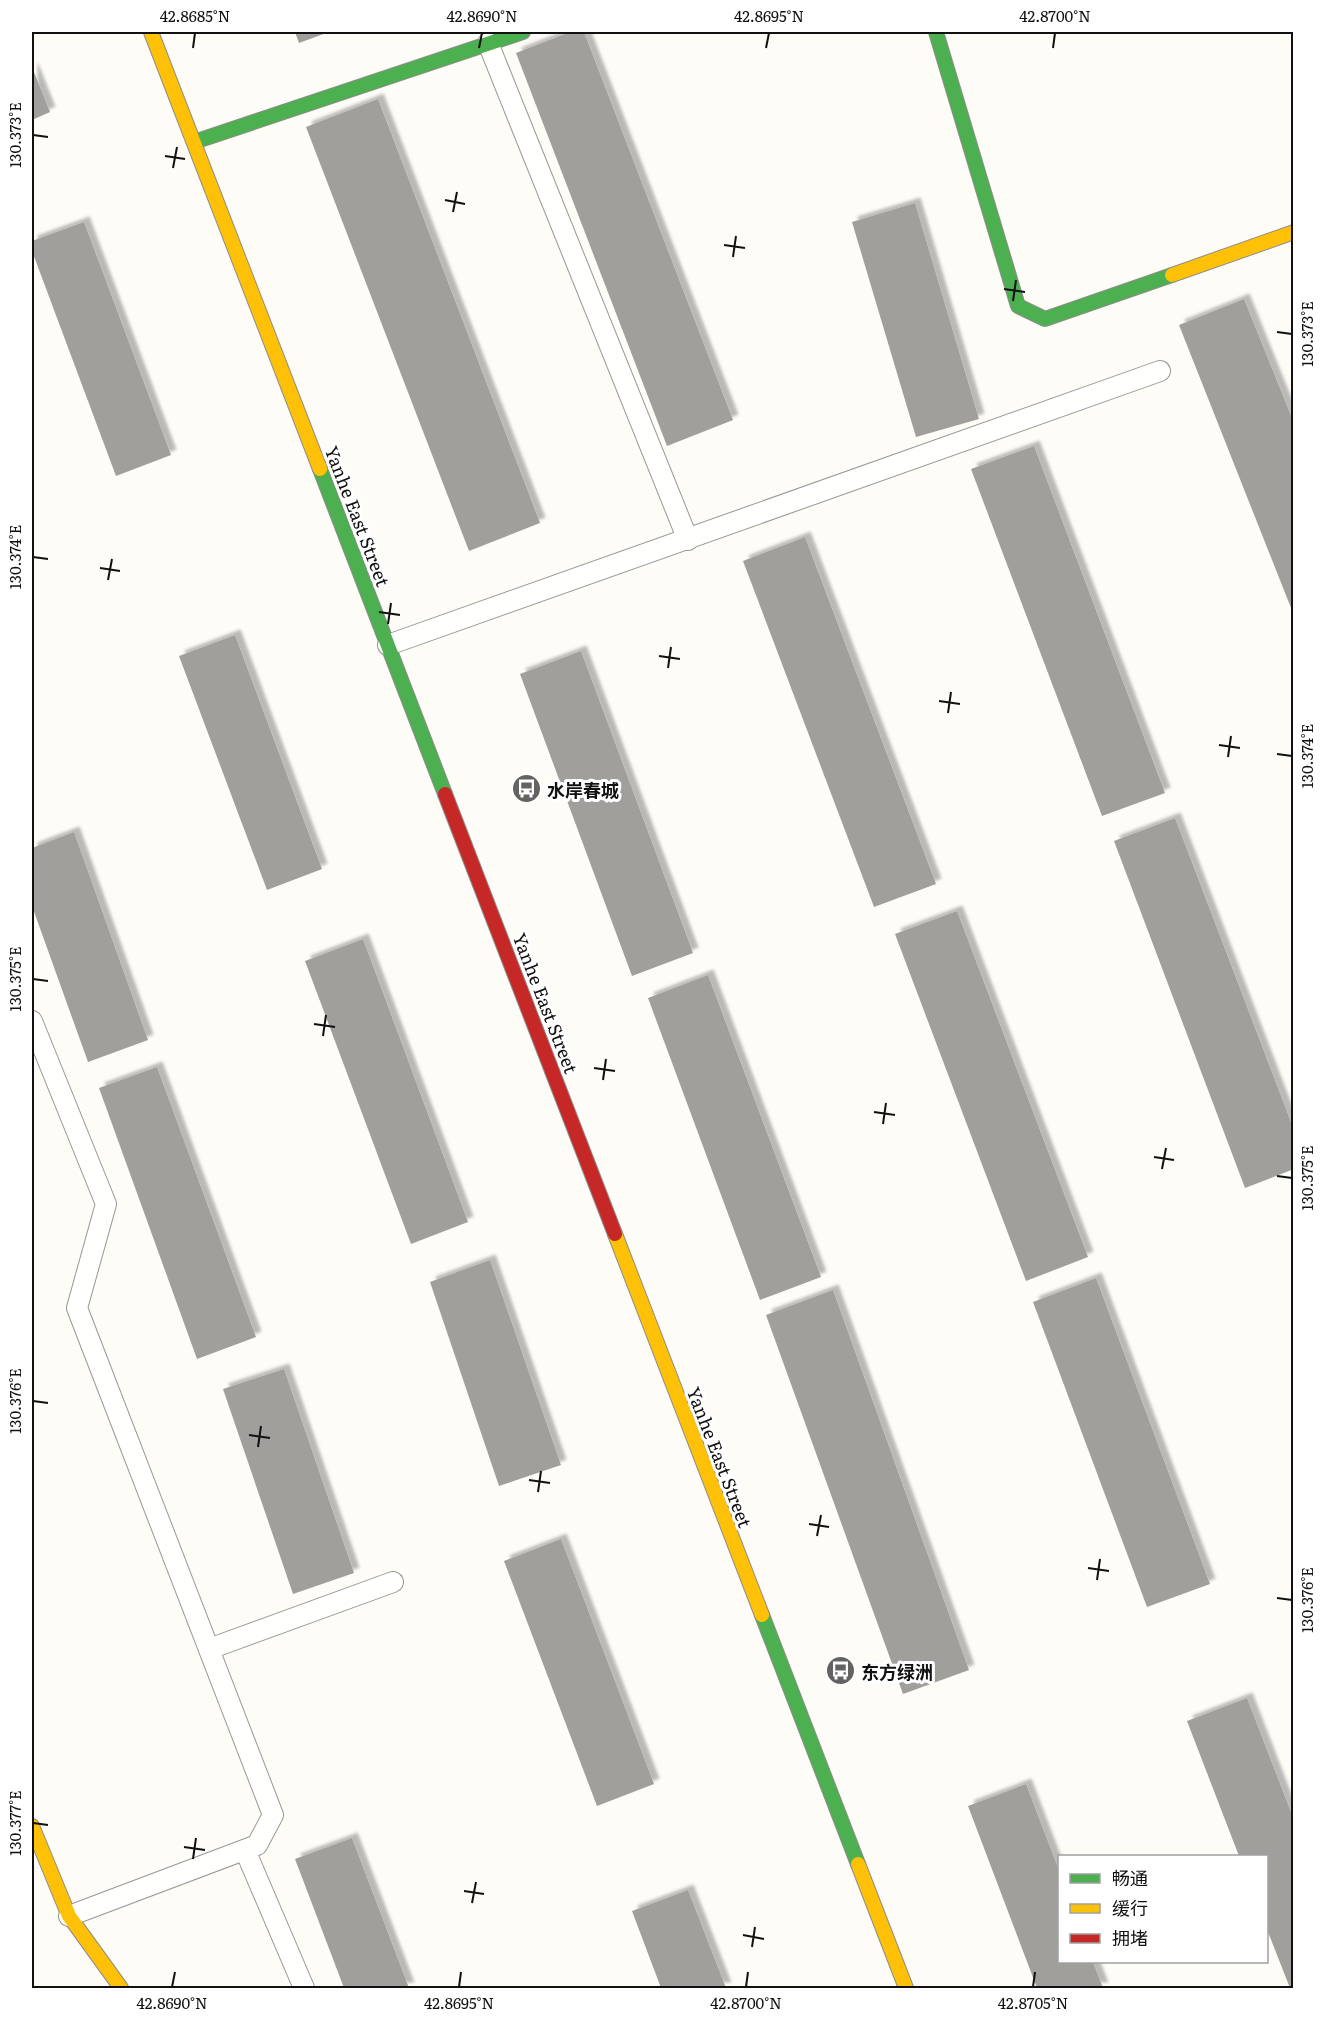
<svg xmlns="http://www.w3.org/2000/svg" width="1325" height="2020" viewBox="0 0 1325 2020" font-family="Literata,'Noto Sans SC',serif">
	<defs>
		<filter id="shadow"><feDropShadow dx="5.5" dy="-5.5" stdDeviation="1.5" flood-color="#0004"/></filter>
	</defs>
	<rect width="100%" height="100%" fill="#fdfcf7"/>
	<g fill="#a19f9c" filter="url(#shadow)">
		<polygon points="295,32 329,32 299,43"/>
		<polygon points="570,32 584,32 733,420 667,446 516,53"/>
		<polygon points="32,67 50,112 32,120"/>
		<polygon points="378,99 540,523 469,551 306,127"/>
		<polygon points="915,203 979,419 916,437 852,222"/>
		<polygon points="84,222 171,455 116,476 32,251 32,241"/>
		<polygon points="1244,299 1294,423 1293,613 1179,325"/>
		<polygon points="1034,446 1165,793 1102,816 971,469"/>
		<polygon points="805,537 936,884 874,907 743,561"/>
		<polygon points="235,635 322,869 267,890 179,656"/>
		<polygon points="581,651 693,953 632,976 520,674"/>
		<polygon points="1175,818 1294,1130 1294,1169 1245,1188 1114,841"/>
		<polygon points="74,832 148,1040 88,1062 32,906 32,848"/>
		<polygon points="957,911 1088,1257 1026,1281 895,934"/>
		<polygon points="363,939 468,1222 411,1244 305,961"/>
		<polygon points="708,975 821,1277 760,1300 648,998"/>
		<polygon points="157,1067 256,1337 197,1359 99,1088"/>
		<polygon points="490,1260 561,1465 499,1486 430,1282"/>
		<polygon points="1096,1278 1210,1584 1147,1607 1033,1302"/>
		<polygon points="833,1290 969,1670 903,1694 766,1315"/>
		<polygon points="284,1369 354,1573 293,1594 223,1389"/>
		<polygon points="561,1539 654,1784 597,1806 504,1561"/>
		<polygon points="1247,1698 1294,1820 1294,1988 1290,1988 1266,1927 1266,1856 1239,1856 1187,1721"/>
		<polygon points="1026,1784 1060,1873 1060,1962 1093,1962 1103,1988 1037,1988 968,1806"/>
		<polygon points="352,1838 409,1988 344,1988 295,1859"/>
		<polygon points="688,1890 726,1988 661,1988 632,1911"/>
	</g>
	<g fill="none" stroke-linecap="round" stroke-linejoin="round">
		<defs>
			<g id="lane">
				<polyline points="488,43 688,540"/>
				<polyline points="388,645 1160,371"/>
				<polyline points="32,1021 106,1204 77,1308 273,1815 257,1845 69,1916"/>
				<polyline points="209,1649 393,1582"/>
				<polyline points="245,1850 304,1988"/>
			</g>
			<g id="fast">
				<polyline points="936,32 1018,306 1045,319 1172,275"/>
				<polyline points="194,142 523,32"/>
				<polyline points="320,469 445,794"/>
				<polyline points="762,1615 858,1864"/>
			</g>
			<g id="slow">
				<polyline points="151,32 320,469"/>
				<polyline points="1172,275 1294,232"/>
				<polyline points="615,1234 762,1615"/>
				<polyline points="32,1826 69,1916 121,1988"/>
				<polyline points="858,1864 906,1988"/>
			</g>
			<polyline id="jam" points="445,794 615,1234"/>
		</defs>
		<use href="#lane" stroke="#979795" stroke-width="22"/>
		<use href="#fast" stroke="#8e8d8b" stroke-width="16"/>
		<use href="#slow" stroke="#8e8d8b" stroke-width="16"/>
		<use href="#jam" stroke="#8e8d8b" stroke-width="16"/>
		<use href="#lane" stroke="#fffffe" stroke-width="20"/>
		<use href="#fast" stroke="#4caf50" stroke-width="14"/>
		<use href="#slow" stroke="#ffc107" stroke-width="14"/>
		<use href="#jam" stroke="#c62828" stroke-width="14"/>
	</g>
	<path fill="none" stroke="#111" stroke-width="2" d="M193,48L195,33M479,48L482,33M766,48L769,33M1053,48L1055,33M33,135L48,137M165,156L185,159M173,168L177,147M445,200L465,204M453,212L457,192M724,245L745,248M733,257L736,236M1004,289L1025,292M1013,301L1016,280M1277,332L1292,334M33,557L48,559M100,568L120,571M108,580L112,559M379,612L400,615M388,624L391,603M659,656L680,659M668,668L671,647M939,701L960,704M948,713L951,692M1219,745L1240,748M1277,754L1292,756M1228,757L1231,736M33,979L48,981M314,1024L335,1027M323,1036L326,1015M594,1068L615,1071M603,1080L606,1059M874,1112L895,1115M883,1124L886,1103M1154,1157L1174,1160M1162,1169L1166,1148M1277,1176L1292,1178M33,1401L48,1403M249,1435L270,1438M258,1447L261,1426M529,1480L550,1483M538,1492L541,1471M809,1524L829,1527M817,1536L821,1515M1088,1568L1109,1571M1097,1580L1100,1559M1277,1598L1292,1600M33,1823L48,1825M184,1847L205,1850M193,1859L196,1838M464,1891L484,1894M472,1903L476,1882M743,1935L764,1939M752,1947L755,1927M172,1987L175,1972M459,1987L461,1972M746,1987L748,1972M1033,1987L1035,1972"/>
	<defs>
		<symbol id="bus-disc" viewBox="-11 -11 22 22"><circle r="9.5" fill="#646362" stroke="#fff"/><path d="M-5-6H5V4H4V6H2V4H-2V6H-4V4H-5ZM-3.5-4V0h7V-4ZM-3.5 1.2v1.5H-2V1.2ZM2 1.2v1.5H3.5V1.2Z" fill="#fff"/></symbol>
	</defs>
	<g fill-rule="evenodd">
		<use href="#bus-disc" x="510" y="772" width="33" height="33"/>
		<use href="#bus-disc" x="824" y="1654" width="33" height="33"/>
	</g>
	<g text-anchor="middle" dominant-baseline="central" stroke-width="6" stroke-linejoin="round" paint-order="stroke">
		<g font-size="18" fill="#111" stroke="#fff">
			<text transform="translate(358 516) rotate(69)">Yanhe East Street</text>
			<text transform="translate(546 1003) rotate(69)">Yanhe East Street</text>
			<text transform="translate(720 1457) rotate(69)">Yanhe East Street</text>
		</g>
		<g font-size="18" font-weight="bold" fill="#111" stroke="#fff" text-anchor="start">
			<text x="547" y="789">水岸春城</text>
			<text x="861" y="1671">东方绿洲</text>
		</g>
	</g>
	<rect width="1325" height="2020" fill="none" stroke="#ffffff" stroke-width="66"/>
	<rect x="1058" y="1855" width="210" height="108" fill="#ffffff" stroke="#a0a0a0" stroke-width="1.5"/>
	<rect x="1070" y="1874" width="30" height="9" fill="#4caf50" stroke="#a0a0a0" stroke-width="1.5"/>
	<text x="1112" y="1885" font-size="18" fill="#111111">畅通</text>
	<rect x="1070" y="1904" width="30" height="9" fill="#ffc107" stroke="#a0a0a0" stroke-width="1.5"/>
	<text x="1112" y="1915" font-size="18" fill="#111111">缓行</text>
	<rect x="1070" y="1934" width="30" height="9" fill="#c62828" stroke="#a0a0a0" stroke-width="1.5"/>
	<text x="1112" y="1945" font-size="18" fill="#111111">拥堵</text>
	<rect x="33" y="33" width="1259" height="1954" fill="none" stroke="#111" stroke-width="2"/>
	<g font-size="15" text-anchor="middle" fill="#111">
		<text x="195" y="22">42.8685°N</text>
		<text x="482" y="22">42.8690°N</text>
		<text x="769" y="22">42.8695°N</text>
		<text x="1055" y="22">42.8700°N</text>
		<text transform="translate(16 135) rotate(-90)" y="5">130.373°E</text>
		<text transform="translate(1308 334) rotate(-90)" y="5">130.373°E</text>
		<text transform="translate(16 557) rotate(-90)" y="5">130.374°E</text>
		<text transform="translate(1308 756) rotate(-90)" y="5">130.374°E</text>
		<text transform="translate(16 979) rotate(-90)" y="5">130.375°E</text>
		<text transform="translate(1308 1178) rotate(-90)" y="5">130.375°E</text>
		<text transform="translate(16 1401) rotate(-90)" y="5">130.376°E</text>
		<text transform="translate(1308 1600) rotate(-90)" y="5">130.376°E</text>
		<text transform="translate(16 1823) rotate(-90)" y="5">130.377°E</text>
		<text x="172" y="2009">42.8690°N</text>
		<text x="459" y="2009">42.8695°N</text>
		<text x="746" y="2009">42.8700°N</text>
		<text x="1033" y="2009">42.8705°N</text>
	</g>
</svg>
